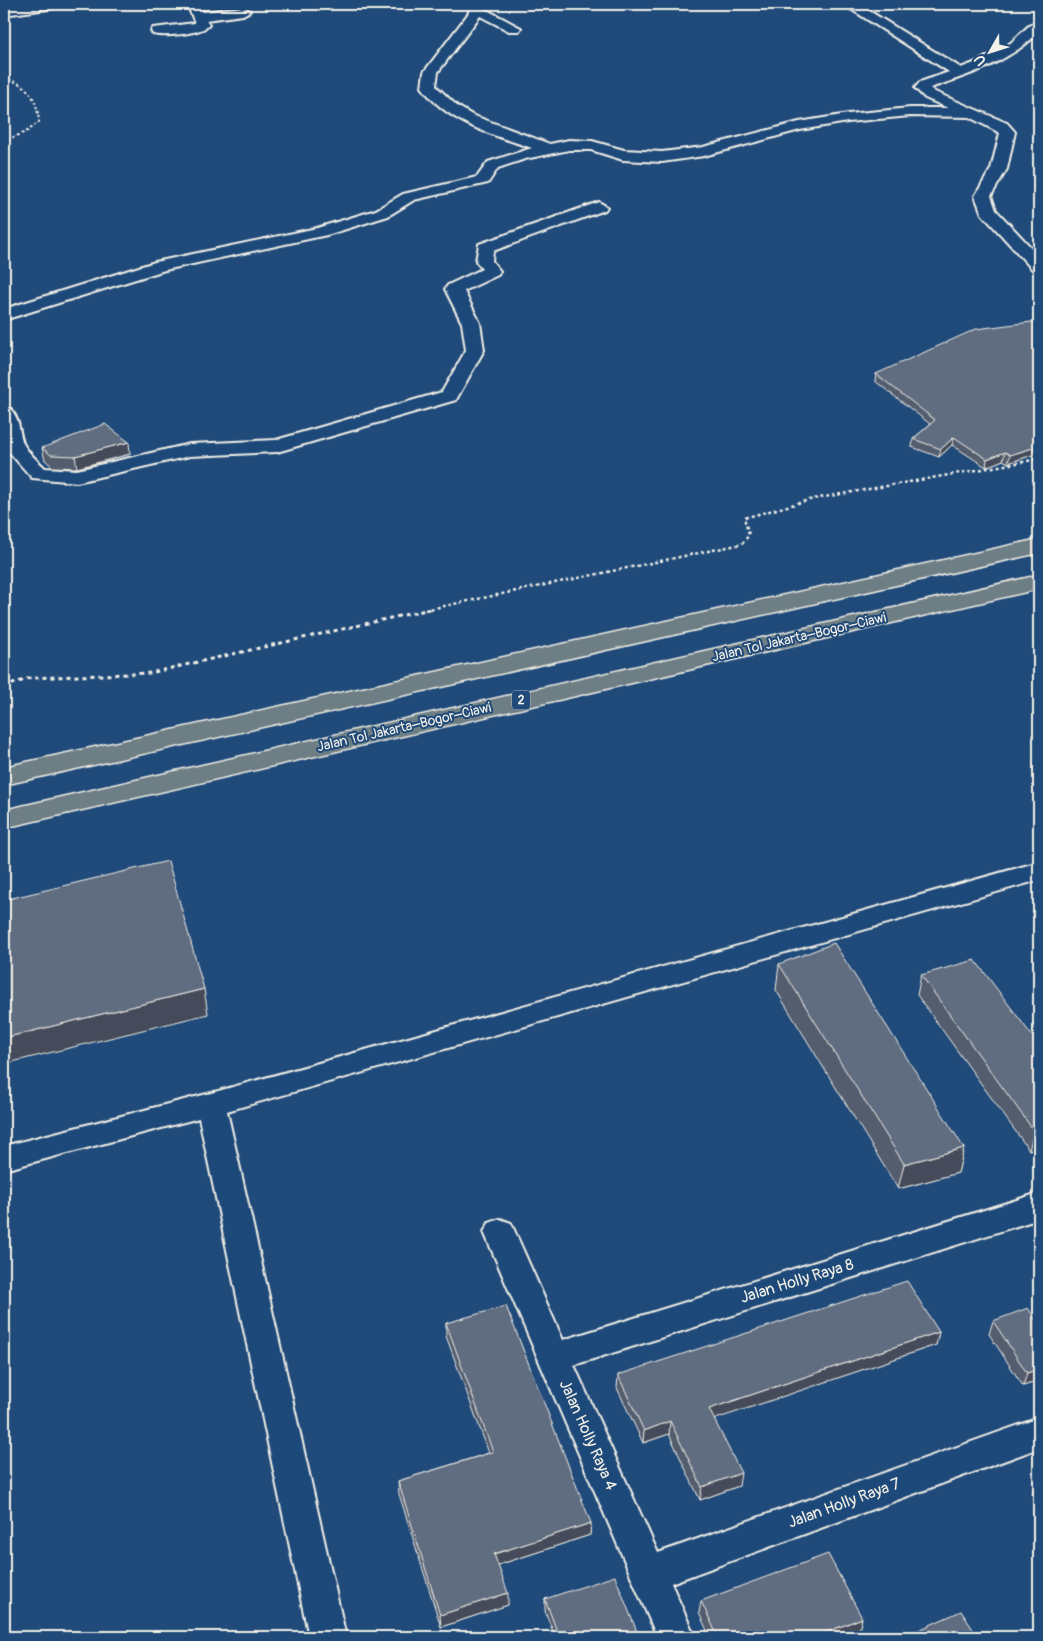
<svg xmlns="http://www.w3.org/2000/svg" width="1043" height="1641" viewBox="0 0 1043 1641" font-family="Pangolin,sans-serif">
	<rect width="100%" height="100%" fill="#1f4a7a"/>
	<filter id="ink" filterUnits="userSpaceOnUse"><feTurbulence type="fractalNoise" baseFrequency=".02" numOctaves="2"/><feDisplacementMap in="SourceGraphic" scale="10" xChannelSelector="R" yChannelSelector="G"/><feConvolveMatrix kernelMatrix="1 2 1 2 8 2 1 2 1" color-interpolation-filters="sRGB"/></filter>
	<g filter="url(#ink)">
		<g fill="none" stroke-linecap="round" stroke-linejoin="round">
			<defs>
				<g id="street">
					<polygon points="28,4 61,4 55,8 4,15 4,7"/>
					<path d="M187,4H199L203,12L243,7L250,11L243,15L206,20L209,25C201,34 164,37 153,34L151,31L153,28L195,23Z"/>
					<path d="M469,4H481L483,8L521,28L519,31H509L480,16L438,72L436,86L457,106L472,115L550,144L569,140L592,141L624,150L662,152L703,147L799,122L848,114L910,108H948L925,98L915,88L920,82L949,72L843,4H858L961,68C978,62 993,54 1008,45C1018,38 1028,23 1039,21V32C1009,62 970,75 930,88L935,92L1007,123L1015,132L1007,169L991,196L996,210L1039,256V271L1033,270L982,214L975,196L991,169L1000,133L969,117L910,116L848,122L800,130L704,156L662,162L623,160L591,150H569L525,159L498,168L488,183L414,200L388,216L327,235L165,270L4,320V309L155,262L317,228L376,210L403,194L477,177L488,162L532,148C493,135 447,123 422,87L424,72L468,14L470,10Z"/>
					<path d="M599,202L607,207L605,210L493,251L492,261L500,271L498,275L464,291L480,323L484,350L456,400L277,452L190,456L77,482L32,478L4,446V407L11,409C21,423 18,429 23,443C27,452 38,461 45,468L77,470L190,444L276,440L442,392L466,350L462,323L445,289L448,285L482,269L476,261L479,244Z"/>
					<polygon points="1039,862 1039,880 227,1111 346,1637 309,1637 199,1118 4,1170 4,1146 211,1093"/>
					<polygon points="1039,1193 1039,1219 574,1365 658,1553 1039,1418 1039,1448 671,1583 695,1637 657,1637 484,1232 489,1223 500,1219 511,1223 563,1340"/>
				</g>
				<g id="highway">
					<polygon points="1039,539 1039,553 4,785 4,767"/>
					<polygon points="1039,575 1039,589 4,828 4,810"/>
				</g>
			</defs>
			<use href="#street" stroke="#f4f1e8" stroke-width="4"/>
			<use href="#highway" stroke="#f4f1e8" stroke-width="3"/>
			<path stroke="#f4f1e8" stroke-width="2" stroke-dasharray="2.5 2.5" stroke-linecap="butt" d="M4,78C28,84 37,97 39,122L26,132L4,141"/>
			<polyline stroke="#f4f1e8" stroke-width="2.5" stroke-dasharray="3 3" stroke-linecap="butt" points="425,610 742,544 749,535 744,518 813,499 1039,459"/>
			<polyline stroke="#f4f1e8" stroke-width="3" stroke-dasharray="4 4" stroke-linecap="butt" points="4,687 30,678 150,673 430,609"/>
			<use href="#street" fill="#1f4a7a" fill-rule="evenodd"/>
			<use href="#highway" fill="#6d7e84" fill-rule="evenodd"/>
		</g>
		<g fill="#535d6e" stroke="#f4f1e8">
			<polygon points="1039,321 1039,453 1008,463 1003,460 986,467 952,445 939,457 912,447 913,439 930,424 875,381 876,374"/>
			<polygon points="42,448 130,454 77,468 53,467 45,460"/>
			<polygon points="779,964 964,1148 958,1173 898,1189 776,990"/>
			<polygon points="921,975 1039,1045 1039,1147 1029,1150 917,995"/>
			<polygon points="993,1321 1039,1381 1023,1386 989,1334"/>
			<polygon points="446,1323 591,1523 590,1535 498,1565 508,1605 441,1627 399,1494 398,1481 489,1453 446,1336"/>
			<polygon points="939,1332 936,1345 714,1419 739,1486 700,1500 669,1434 643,1443 617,1388 618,1375"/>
			<polygon points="1039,1480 1039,1505 1032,1493 1037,1481"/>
			<polygon points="545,1599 639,1637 555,1637 545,1611"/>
			<polygon points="701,1601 862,1618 859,1630 841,1637 710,1637 699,1613"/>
		</g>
		<g fill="#444c5a" stroke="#f4f1e8">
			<polygon points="954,437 952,445 939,457 941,449"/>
			<polygon points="129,442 130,454 77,468 75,456"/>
			<polygon points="1039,446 1039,453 1008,463 1010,455"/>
			<polygon points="1005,452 1003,460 986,467 987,459"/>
			<polygon points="204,989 208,1014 4,1064 4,1038"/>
			<polygon points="1039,1130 1039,1147 1029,1150 1034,1131"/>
			<polygon points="964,1148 958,1173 898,1189 904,1164"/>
			<polygon points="939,1332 936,1345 707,1422 709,1409"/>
			<polygon points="1039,1369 1039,1381 1023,1386 1027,1373"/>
			<polygon points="670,1421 669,1434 643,1443 644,1431"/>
			<polygon points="741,1473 739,1486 700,1500 702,1487"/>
			<polygon points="591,1523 590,1535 495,1566 494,1554"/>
			<polygon points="508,1593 508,1605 441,1627 440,1615"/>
			<polygon points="862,1618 859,1630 841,1637 814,1637"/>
		</g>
		<g fill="#616c80" stroke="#f4f1e8">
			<polygon points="1039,321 1039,446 1010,455 1005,452 987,459 954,437 941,449 913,439 935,420 876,374 976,329"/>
			<polygon points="105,424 129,442 75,456 51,455 42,448"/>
			<polygon points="168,861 204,989 4,1038 4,900"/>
			<polygon points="834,943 964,1148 904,1164 779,964"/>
			<polygon points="975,960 1039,1045 1039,1130 1034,1131 921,975"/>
			<polygon points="907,1281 939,1332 709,1409 741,1473 702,1487 670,1421 644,1431 618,1375"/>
			<polygon points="506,1306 591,1523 494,1554 508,1593 440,1615 398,1481 493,1452 446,1323"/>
			<polygon points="1028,1308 1039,1325 1039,1369 1027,1373 993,1321"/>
			<polygon points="828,1554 862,1618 814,1637 718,1637 701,1601"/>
			<polygon points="615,1576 639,1637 559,1637 545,1599"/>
			<polygon points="961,1611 978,1637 903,1637"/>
		</g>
	</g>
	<g text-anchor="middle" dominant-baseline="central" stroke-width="4" stroke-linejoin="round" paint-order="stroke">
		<rect fill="#1f4a7a" stroke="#b4bfc7" stroke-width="1" x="512" y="690.5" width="18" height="19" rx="4"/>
		<g font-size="12" font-weight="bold" fill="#f4f1e8">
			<text x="521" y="700">2</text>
		</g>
		<g font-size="14" fill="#f4f1e8" stroke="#1f4a7a">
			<text transform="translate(799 637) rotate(-13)">Jalan Tol Jakarta–Bogor–Ciawi</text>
			<text transform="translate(404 727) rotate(-13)">Jalan Tol Jakarta–Bogor–Ciawi</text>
		</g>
		<g font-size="16" fill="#f4f1e8" stroke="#1f4a7a">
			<text transform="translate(797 1281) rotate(-17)">Jalan Holly Raya 8</text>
			<text transform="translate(588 1435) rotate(66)">Jalan Holly Raya 4</text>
			<text transform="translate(844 1503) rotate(-20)">Jalan Holly Raya 7</text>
		</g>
	</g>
	<rect width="1043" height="1641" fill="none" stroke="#1f4a7a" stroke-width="20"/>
	<rect x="10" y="10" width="1023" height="1621" fill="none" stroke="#f4f1e8" stroke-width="2" filter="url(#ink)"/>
	<g transform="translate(990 52) rotate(231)" stroke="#1f4a7a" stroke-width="4" paint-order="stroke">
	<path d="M0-4L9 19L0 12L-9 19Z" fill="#f4f1e8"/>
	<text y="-8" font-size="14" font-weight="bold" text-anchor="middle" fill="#f4f1e8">U</text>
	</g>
</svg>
